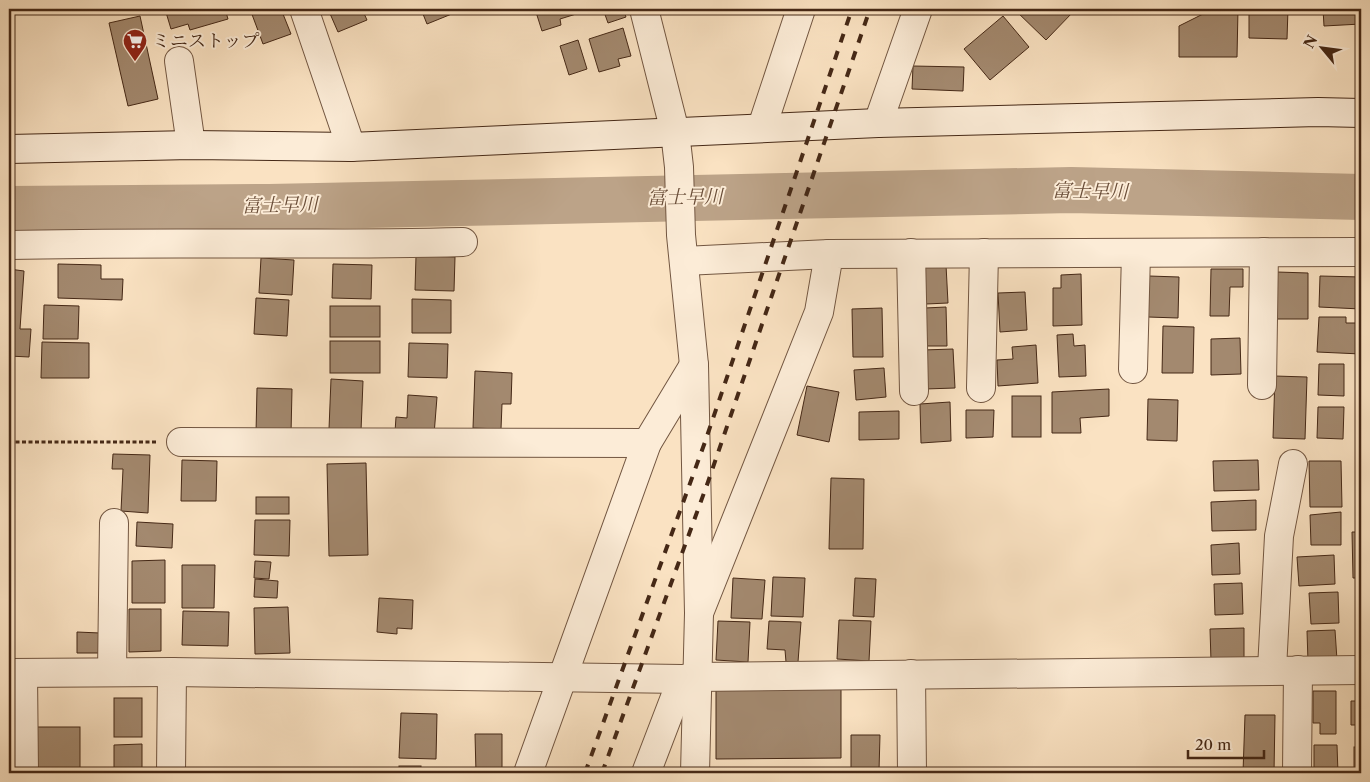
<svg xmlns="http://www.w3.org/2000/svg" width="1370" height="782" viewBox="0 0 1370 782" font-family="'Libre Caslon Text','Noto Serif JP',serif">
	<rect width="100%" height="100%" fill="#fae2c2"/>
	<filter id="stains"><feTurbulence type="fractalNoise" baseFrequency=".004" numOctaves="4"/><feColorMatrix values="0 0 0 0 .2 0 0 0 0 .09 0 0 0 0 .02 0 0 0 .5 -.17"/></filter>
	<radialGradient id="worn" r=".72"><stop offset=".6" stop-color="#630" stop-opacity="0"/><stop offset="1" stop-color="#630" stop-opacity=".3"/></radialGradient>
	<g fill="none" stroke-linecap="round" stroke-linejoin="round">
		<polyline stroke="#bca388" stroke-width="46" points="9,209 269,207 1071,190 1361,197"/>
	</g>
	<g fill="#a3896f" stroke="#452816">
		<polygon points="165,9 225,9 228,19 190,30 188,24 171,29"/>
		<polygon points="250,9 281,9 291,34 263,44"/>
		<polygon points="328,9 362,9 367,20 338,32"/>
		<polygon points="421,9 464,9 427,24"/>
		<polygon points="535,9 588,9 589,10 560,19 561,25 542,31"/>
		<polygon points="603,9 623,9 626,17 608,23"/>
		<polygon points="1014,9 1070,9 1073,12 1046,40"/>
		<polygon points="1149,9 1161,9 1151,14"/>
		<polygon points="1213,9 1238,9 1237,57 1179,57 1179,26"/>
		<polygon points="1249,9 1288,9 1287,39 1249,38"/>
		<polygon points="1323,9 1361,9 1361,24 1324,26"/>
		<polygon points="140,16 158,99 128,106 109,23"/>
		<polygon points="1003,16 1029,47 990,80 964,49"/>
		<polygon points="623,28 631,56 618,59 620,66 599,72 589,39"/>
		<polygon points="578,40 587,69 569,75 560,46"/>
		<polygon points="913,66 964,67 963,91 912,89"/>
		<polygon points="416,256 455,257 454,291 415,290"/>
		<polygon points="261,258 294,260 292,295 259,293"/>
		<polygon points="58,264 101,265 101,279 123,279 122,300 58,298"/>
		<polygon points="333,264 372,265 371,299 332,298"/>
		<polygon points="946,265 948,303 926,304 924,266"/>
		<polygon points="9,269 24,271 20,329 31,329 29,357 9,356"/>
		<polygon points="1211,269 1243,269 1243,287 1230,287 1229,316 1210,316"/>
		<polygon points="1277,272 1308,273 1308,319 1276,319"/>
		<polygon points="1081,274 1082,325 1053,326 1053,288 1061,288 1061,275"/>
		<polygon points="1149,276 1179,277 1178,318 1148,317"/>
		<polygon points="1320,276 1361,277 1361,309 1319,307"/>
		<polygon points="1025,292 1027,330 1000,332 998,293"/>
		<polygon points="256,298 289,300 287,336 254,334"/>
		<polygon points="412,299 451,300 451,333 412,333"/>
		<polygon points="44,305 79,306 78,339 43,339"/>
		<rect x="330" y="306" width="50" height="31"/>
		<polygon points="946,307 947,346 927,346 925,308"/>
		<polygon points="882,308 883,357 853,357 852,309"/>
		<polygon points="1319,317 1346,317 1346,323 1359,323 1361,354 1317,352"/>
		<polygon points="1163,326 1194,327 1193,373 1162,373"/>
		<polygon points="1073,334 1074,346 1085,345 1086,376 1059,377 1057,335"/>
		<polygon points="1240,338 1241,374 1211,375 1211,339"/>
		<rect x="330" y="341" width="50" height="32"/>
		<polygon points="42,342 89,343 89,378 41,378"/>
		<polygon points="409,343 448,344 447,378 408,377"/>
		<polygon points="1036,345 1038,383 998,386 997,360 1013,359 1012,347"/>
		<polygon points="953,349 955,388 925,389 923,350"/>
		<polygon points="1319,364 1344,364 1344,396 1318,395"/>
		<polygon points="884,368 886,397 856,400 854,370"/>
		<polygon points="475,371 512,373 511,404 502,404 501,429 473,428"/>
		<polygon points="1275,376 1307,377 1305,439 1273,438"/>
		<polygon points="331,379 363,381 361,431 329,429"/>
		<polygon points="807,386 839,392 829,442 797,435"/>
		<polygon points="257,388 292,389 291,434 256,433"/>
		<polygon points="1109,389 1109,416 1080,418 1081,433 1052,433 1052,392"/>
		<polygon points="408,395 437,397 434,435 395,432 396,417 407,418"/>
		<rect x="1012" y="396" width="29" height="41"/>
		<polygon points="1148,399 1178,400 1177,441 1147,440"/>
		<polygon points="950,402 951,441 921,443 920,404"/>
		<polygon points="1318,407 1344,407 1343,439 1317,438"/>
		<polygon points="966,410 994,410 993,437 966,438"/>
		<polygon points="899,411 899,439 859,440 859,412"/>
		<polygon points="113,454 150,455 148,513 121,511 123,469 112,469"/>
		<polygon points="182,460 217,461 216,501 181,501"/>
		<polygon points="1258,460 1259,490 1214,491 1213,461"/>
		<polygon points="1309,461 1341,461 1342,507 1310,507"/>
		<polygon points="1357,461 1361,461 1361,507 1358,507"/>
		<polygon points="366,463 368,555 329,556 327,464"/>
		<polygon points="831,478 864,479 863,549 829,549"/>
		<rect x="256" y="497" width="33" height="17"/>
		<polygon points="1256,500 1256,530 1212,531 1211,502"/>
		<polygon points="1341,512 1341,545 1311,545 1310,515"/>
		<polygon points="255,520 290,520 289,556 254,555"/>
		<polygon points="137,522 173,524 172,548 136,546"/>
		<polygon points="1352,532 1361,532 1361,578 1353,578"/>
		<polygon points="1239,543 1240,574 1212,575 1211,545"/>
		<polygon points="1334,555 1335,584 1299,586 1297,557"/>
		<polygon points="165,560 165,603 132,603 132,561"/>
		<polygon points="255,561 271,562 269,579 254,578"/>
		<polygon points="182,565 215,565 214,608 182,608"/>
		<polygon points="773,577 805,578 803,617 771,616"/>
		<polygon points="733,578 765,580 762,619 731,618"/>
		<polygon points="855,578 876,579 874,617 853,616"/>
		<polygon points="255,579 278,581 277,598 254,597"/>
		<polygon points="1242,583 1243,614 1215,615 1214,584"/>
		<polygon points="1338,592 1339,623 1311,624 1309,593"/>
		<polygon points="1356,597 1361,597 1361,643 1357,643"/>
		<polygon points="379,598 413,600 412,629 397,628 397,634 377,632"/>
		<polygon points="288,607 290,653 255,654 254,608"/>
		<polygon points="129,609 161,609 161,651 129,652"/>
		<polygon points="183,611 229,612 228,646 182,645"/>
		<polygon points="839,620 871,621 869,661 837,659"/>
		<polygon points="718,621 750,622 748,662 716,660"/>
		<polygon points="769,621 801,622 798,662 786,662 785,650 767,649"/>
		<polygon points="1244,628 1244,660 1211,661 1210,629"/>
		<polygon points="1335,630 1337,660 1308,662 1307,631"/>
		<polygon points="77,632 100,633 99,653 77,653"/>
		<polygon points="841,688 841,758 716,759 716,689"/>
		<polygon points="1313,691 1336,691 1336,734 1320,734 1320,723 1313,723"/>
		<rect x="114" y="698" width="28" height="39"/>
		<polygon points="1351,701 1361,701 1361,737 1359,737 1359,725 1351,725"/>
		<polygon points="401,713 437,714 436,759 399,758"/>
		<polygon points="1245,715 1275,715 1274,773 1243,773"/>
		<rect x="36" y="727" width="44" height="41"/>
		<polygon points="475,734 502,734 502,773 476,773"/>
		<polygon points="851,735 880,735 879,771 851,770"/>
		<polygon points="142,744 142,773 114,773 114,745"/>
		<polygon points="1314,745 1337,745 1338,773 1314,773"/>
		<rect x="1354" y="747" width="7" height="26"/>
		<rect x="399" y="766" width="22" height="7"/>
	</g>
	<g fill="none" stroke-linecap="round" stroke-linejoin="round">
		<defs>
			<g id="street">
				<polyline points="304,9 351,147"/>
				<polyline points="644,9 675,132 679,167 681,235 694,365 699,613 695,773"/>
				<polyline points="179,61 191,145"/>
				<polyline points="878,123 918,9"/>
				<polyline points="762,127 801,9"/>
				<path d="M9,245C160,241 312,246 463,242"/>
				<polyline points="911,253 914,391"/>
				<polyline points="684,261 829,254"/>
				<polyline points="1133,369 1136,253"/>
				<polyline points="1262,385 1264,252"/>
				<polyline points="981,388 984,253"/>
				<polyline points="181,442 647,443"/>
				<polyline points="699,613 819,312 829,254 1361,252"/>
				<polyline points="1272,669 1279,536 1293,464"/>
				<polyline points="112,672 114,523"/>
				<polyline points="9,673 172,672 682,679 696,677 1361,670"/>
				<polyline points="23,673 24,773"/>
				<polyline points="911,674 912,773"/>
				<polyline points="171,773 172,672"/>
				<polyline points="528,773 647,443 694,365"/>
				<polyline points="646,773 682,679"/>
				<polyline points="1297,773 1298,670"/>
			</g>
			<polyline id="secondary" points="9,149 191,145 351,147 878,123 1318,112 1361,113"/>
		</defs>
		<use href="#street" stroke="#725641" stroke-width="30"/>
		<use href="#secondary" stroke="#452816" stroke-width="30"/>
		<polyline stroke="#452816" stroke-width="3" stroke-dasharray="4 2.5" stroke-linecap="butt" points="9,442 156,442"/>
		<use href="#street" stroke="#fcecd7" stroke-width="28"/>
		<use href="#secondary" stroke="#fcecd7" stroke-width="28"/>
		<g stroke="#452816" stroke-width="4" stroke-dasharray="9 9" stroke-linecap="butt">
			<polyline points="585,773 705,442 852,9"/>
			<polyline points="602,773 708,482 870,9"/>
		</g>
	</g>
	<defs>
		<symbol id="supermarket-pin" viewBox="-11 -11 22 30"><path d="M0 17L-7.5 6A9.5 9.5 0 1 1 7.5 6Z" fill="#8f2418" stroke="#fcecd7"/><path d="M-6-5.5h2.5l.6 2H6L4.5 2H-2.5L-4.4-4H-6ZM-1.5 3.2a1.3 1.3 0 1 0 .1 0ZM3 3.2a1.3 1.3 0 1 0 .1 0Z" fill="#fff"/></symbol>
	</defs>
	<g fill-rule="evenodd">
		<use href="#supermarket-pin" x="121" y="27" width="28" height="38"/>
	</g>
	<g text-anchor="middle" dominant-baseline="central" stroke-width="4" stroke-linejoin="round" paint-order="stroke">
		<g font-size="18" fill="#452816" stroke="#fcecd7" text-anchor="start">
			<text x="152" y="41">ミニストップ</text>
		</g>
		<g font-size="19" font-style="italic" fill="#694d38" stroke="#fcecd7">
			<text transform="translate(1090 191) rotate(1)">富士早川</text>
			<text transform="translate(685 197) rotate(-1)">富士早川</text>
			<text transform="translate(280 205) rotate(-1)">富士早川</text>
		</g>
	</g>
	<rect width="1370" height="782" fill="none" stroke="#fae2c2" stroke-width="30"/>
	<rect x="10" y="10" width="1350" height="762" fill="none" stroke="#452816" stroke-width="2.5"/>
	<rect x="15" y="15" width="1340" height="752" fill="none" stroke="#452816"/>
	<g transform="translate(1322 48) rotate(299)" stroke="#fcecd7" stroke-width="4" paint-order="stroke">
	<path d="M0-4L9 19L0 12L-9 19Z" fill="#452816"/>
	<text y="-8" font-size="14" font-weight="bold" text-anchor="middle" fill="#452816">N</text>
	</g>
	<path d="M1188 750v8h76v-8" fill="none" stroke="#452816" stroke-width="2.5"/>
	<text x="1195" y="750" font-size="15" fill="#452816" stroke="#fcecd7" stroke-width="4" paint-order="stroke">20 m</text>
	<rect width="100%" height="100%" filter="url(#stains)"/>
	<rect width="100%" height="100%" fill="url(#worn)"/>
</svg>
